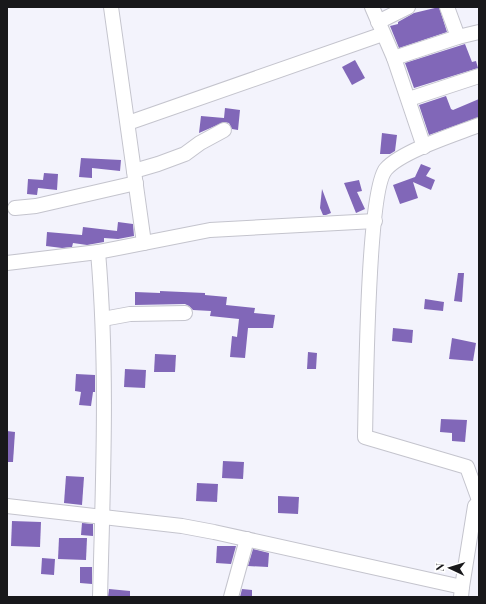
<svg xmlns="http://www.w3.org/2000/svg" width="486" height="604" viewBox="0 0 486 604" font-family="'Playfair Display',serif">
	<rect width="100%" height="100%" fill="#f3f3fc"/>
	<g fill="#8167b8">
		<polygon points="439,7 447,32 399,48 390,26 398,24 398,22 414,13"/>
		<polygon points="465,44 472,62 476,61 478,68 414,88 405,63"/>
		<polygon points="355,60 365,78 352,85 342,67"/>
		<polygon points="446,96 451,109 453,110 479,99 479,117 429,135 419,105"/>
		<polygon points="225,108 240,110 238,130 232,129 229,123 224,122 199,133 201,116 224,118"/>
		<polygon points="382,133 397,135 395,151 390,154 380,154"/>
		<polygon points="81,158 121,160 120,171 92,168 92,178 79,177"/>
		<polygon points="421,164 431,168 426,176 435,180 431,190 413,182 418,198 400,204 393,185 415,177"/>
		<polygon points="44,173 58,174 57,190 38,188 37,195 27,194 28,179 43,180"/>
		<polygon points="359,180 362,191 357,192 365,209 356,213 344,183"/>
		<polygon points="322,189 331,213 326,215 323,215 320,208"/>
		<polygon points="118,222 133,224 134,236 118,239 104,238 104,242 87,245 73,243 72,247 62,248 46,246 47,232 82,235 83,227 117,231"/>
		<polygon points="458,273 464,273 462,302 454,301"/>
		<polygon points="160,291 205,293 205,295 227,297 226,305 255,308 254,313 275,315 273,328 248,328 245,358 230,357 232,336 237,337 239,319 210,316 211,311 193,310 189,306 185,304 135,305 135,292 160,293"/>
		<polygon points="425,299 444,302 443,311 424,309"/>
		<polygon points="393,328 413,330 412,343 392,341"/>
		<polygon points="452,338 476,343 473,361 449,359"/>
		<polygon points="308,352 317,353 316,369 307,369"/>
		<polygon points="155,354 176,355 175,372 154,372"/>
		<polygon points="125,369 146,370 145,388 124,387"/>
		<polygon points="76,374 95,375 95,392 93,392 91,406 79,405 81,392 75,391"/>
		<polygon points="441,419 467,420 465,442 452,441 452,433 440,432"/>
		<polygon points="7,431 15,432 13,462 7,462"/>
		<polygon points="223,461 244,462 243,479 222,478"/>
		<polygon points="66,476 84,477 82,505 64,503"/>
		<polygon points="197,483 218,484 217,502 196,501"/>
		<polygon points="278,496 299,497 298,514 278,513"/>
		<polygon points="12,521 41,522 40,547 11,546"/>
		<polygon points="82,523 93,524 93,536 81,535"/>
		<polygon points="59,538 87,538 86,560 58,559"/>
		<polygon points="217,546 236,546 231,564 216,563"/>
		<polygon points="253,549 269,553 268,567 248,566"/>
		<polygon points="42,558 55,559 54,575 41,574"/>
		<polygon points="80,567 92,567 92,584 80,583"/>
		<polygon points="109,589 130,591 130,597 108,597"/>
		<polygon points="242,589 252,590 252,597 240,597"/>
	</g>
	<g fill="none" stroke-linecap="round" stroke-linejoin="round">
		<defs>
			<g id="minor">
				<polyline points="111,7 144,243"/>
				<polyline points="372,7 394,58 424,147"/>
				<polyline points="447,7 458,37"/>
				<polyline points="378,22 408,7"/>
				<polyline points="394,58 458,37 479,32"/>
				<polyline points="409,99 479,76"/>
				<polyline points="128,123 383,34"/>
				<path d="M479,125C456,134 402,151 386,169C367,190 366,397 365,437L467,467L479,500"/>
				<polyline points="134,171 158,164 185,154 200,143 224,130"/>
				<polyline points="15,208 36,206 136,183"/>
				<path d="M98,252C108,367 103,482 100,597"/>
				<polyline points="7,263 98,252 210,230 375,221"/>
				<polyline points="103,319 130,314 185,313"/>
				<polyline points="7,506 182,526 214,532 462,587 461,597"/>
				<polyline points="462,587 475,506 479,502"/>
				<polyline points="231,597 247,539"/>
			</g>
		</defs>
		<use href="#minor" stroke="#c4c4cd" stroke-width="16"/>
		<use href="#minor" stroke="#fff" stroke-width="14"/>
	</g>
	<rect width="486" height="604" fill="none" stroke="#18181b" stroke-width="16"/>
	<g transform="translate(450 568) rotate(274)" stroke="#ffffff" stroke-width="3" paint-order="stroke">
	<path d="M0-3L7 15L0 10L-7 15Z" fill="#18181b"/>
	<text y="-6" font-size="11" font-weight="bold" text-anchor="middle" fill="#18181b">N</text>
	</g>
</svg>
